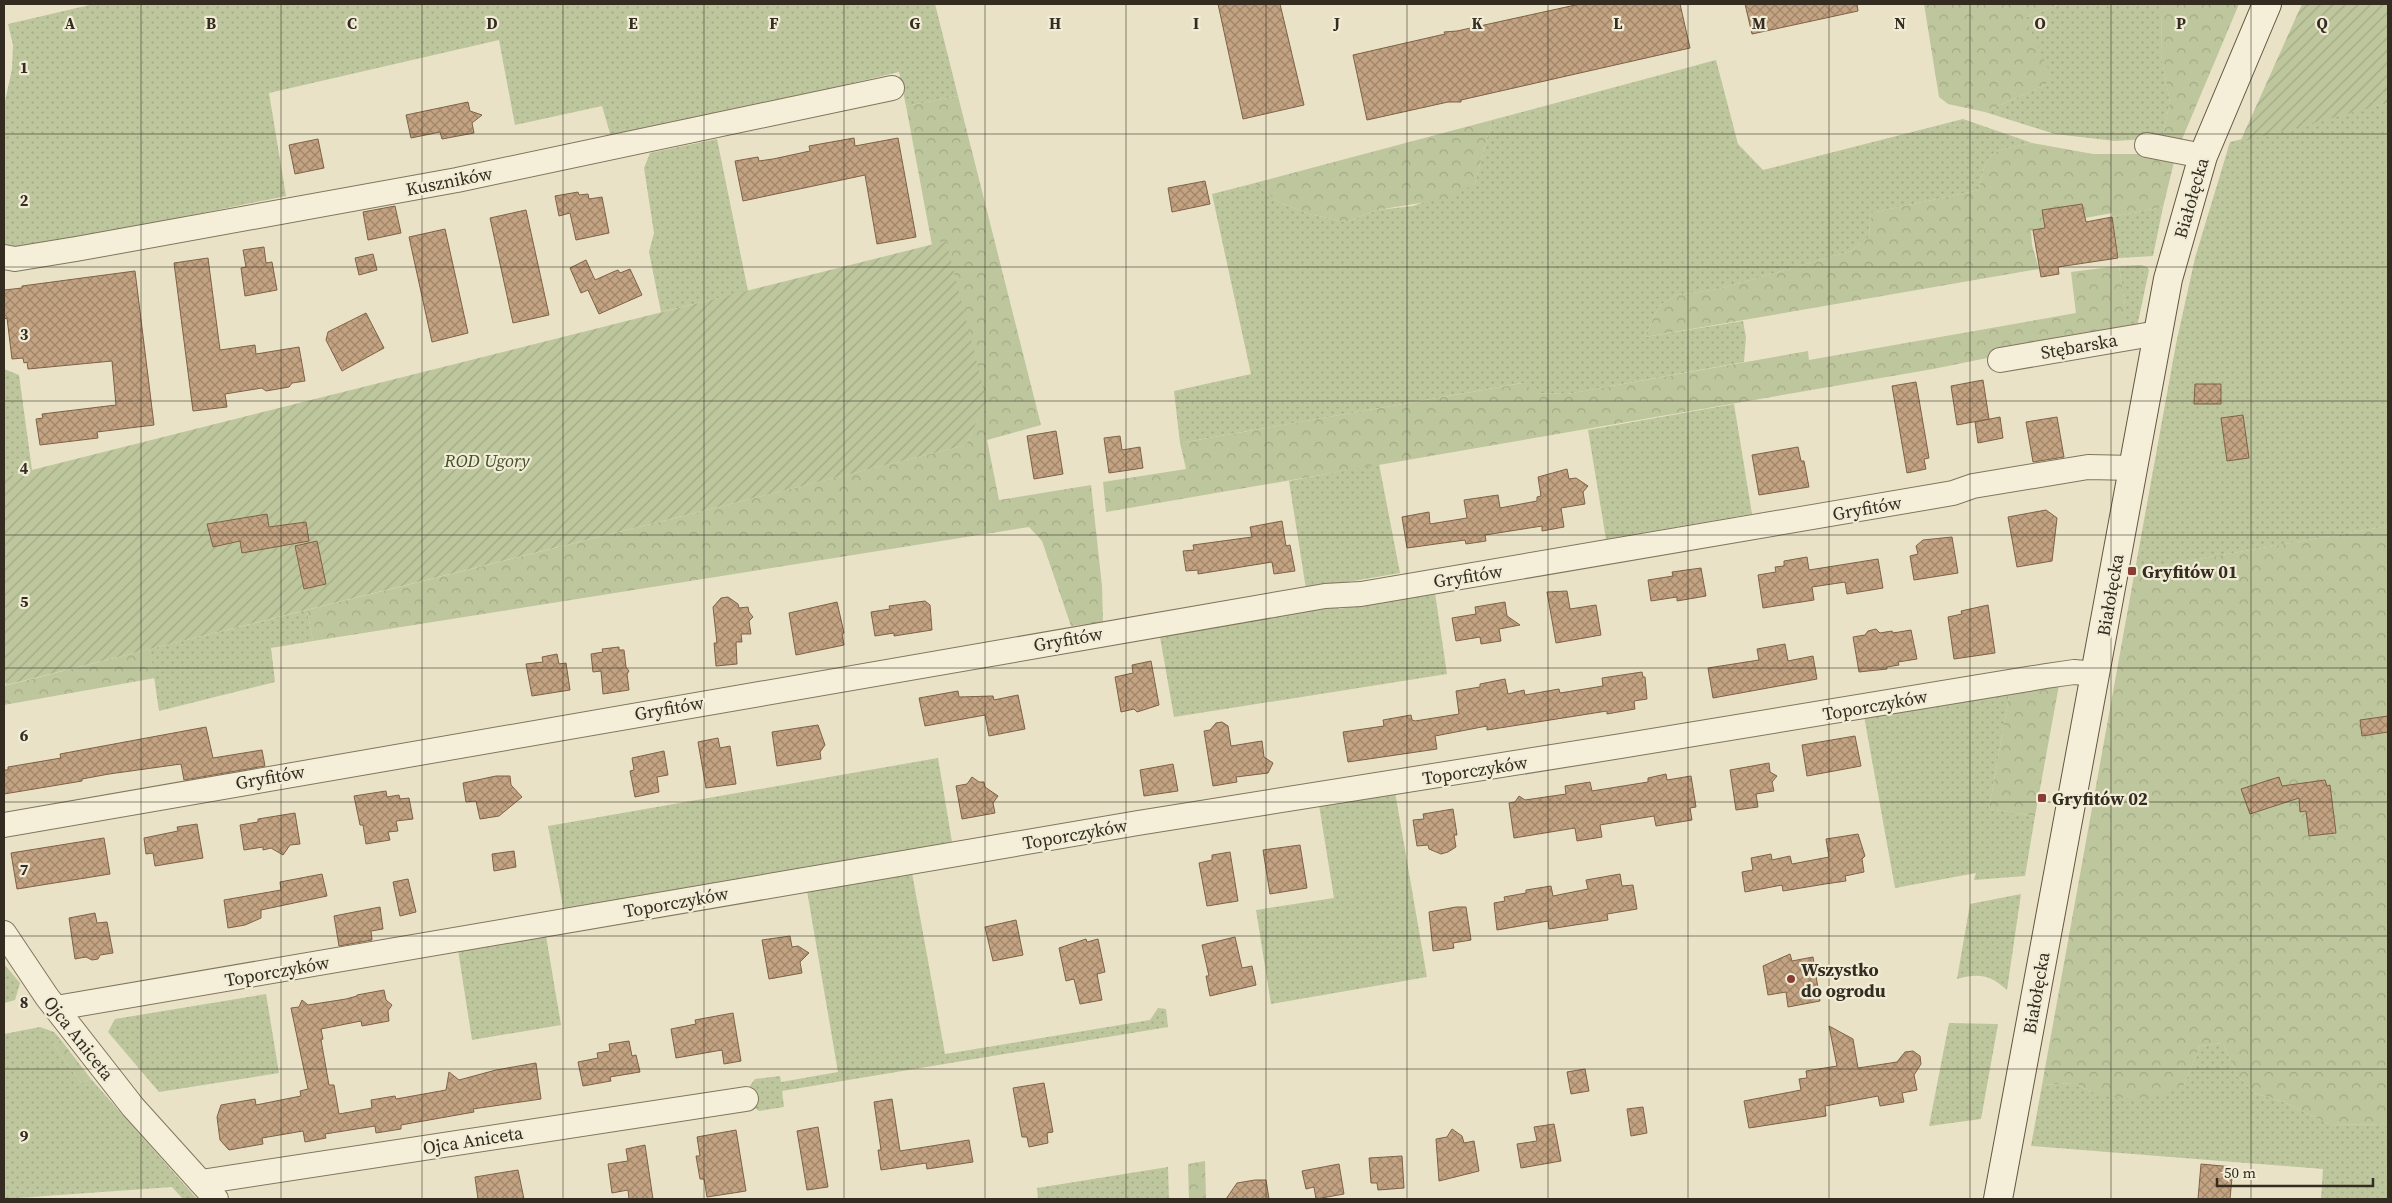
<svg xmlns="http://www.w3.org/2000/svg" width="2392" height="1203" viewBox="0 0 2392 1203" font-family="'Source Serif 4',serif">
	<defs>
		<pattern id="grass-dots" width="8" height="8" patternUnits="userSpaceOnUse" patternTransform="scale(1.25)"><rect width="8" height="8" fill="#bdc69c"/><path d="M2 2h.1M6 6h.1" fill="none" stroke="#a3aa86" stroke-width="1.8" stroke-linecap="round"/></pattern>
		<pattern id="forest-crowns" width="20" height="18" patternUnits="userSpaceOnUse" patternTransform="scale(1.25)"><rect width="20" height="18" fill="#bdc69c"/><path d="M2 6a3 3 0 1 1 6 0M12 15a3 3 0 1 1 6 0" fill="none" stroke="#a3aa86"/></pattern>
		<pattern id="garden-furrows" width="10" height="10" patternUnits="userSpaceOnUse" patternTransform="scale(1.25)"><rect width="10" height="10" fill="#bdc69c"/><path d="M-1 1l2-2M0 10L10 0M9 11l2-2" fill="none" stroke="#a3aa86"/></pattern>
		<pattern id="building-cross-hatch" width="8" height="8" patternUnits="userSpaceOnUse" patternTransform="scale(1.25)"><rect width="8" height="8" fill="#c3a381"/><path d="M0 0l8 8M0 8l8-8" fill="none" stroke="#9f8569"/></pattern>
	</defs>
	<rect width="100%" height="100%" fill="#e9e2c7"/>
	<g fill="url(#grass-dots)">
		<polygon points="94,4 935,4 958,96 906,106 899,72 612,140 602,106 515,125 499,40 269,93 286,196 80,238 19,248 4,245 4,106 12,69 13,45 8,24"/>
		<polygon points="2059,4 2165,4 2162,8 2161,55 2170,102 2162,138 2115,141 2055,134 1985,112 2045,85 2025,18"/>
		<path d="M1716,60L1738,144L1763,170L1963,119L2032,143C1993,151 1987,148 1979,190L1871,213L1869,237L1851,251L1719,289L1676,295L1659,306L1645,337L1743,321L1746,337L1744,362L1567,394L1536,393L1522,383L1180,443L1174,391L1251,374L1212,194L1255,183L1278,202L1309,214L1346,222L1377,210L1413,206L1475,183L1492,120Z"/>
		<polygon points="2388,103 2388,526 2135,570 2176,344 2195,258 2230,142"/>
		<polygon points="717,139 748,291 661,312 649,252 654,233 644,168 650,153"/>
		<polygon points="2163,207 2153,256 2119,258 2112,217"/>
		<polygon points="2141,265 2147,267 2149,270 2137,327 2125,330 2125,305 2119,266"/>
		<polygon points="4,369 19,375 32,470 4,477"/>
		<polygon points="1734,404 1752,514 1606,539 1588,430"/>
		<polygon points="1379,464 1400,573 1306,589 1289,481"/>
		<polygon points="1435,593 1447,674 1174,717 1159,631 1338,601 1339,609"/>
		<polygon points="307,610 313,641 271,648 275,682 159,711 150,649"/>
		<polygon points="2010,690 1989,809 2035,816 2025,876 1974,880 1976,873 1895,888 1864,716"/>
		<polygon points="938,758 953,848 564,912 548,826"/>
		<polygon points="1395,792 1427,977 1271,1004 1256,910 1334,898 1319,805"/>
		<polygon points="912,873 945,1054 1150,1020 1158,1008 1166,1009 1168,1027 782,1091 784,1107 759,1111 751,1105 752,1095 749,1087 755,1079 780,1076 781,1082 838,1072 807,891"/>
		<path d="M2021,894L2007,990C1990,975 1979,973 1957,979L1970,904Z"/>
		<polygon points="546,936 561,1025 472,1040 458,950"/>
		<polygon points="4,964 20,983 15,1000 4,1003"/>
		<polygon points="266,994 279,1073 159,1092 108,1032 115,1019"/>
		<polygon points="1949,1023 1998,1024 1981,1119 1929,1126"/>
		<polygon points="40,1027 54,1032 61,1040 53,1044 81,1083 91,1079 197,1199 183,1199 172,1187 4,1199 4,1034"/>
		<path d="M2223,1043L2237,1075L2254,1093L2284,1102L2329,1124L2388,1125V1199H2321L2323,1169L2031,1146L2042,1085L2076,1083C2103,1106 2151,1090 2184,1085L2200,1046Z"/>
		<polygon points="1168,1167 1169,1199 1038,1199 1037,1188"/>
	</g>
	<g fill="url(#forest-crowns)">
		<polygon points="1924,4 2059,4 2025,18 2051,75 2045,85 1985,112 1948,104 1939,97"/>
		<polygon points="2165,4 2239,4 2180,144 2162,138 2170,102 2161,55 2162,8"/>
		<polygon points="958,96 1041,425 987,440 999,500 1091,485 1102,586 1103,622 1071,626 1042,541 1029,527 313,641 307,610 966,445 978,419 946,241 932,245 906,106"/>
		<polygon points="1492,120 1475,183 1451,198 1377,210 1346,222 1309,214 1278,202 1255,183"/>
		<path d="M2032,143L2093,154H2176L2163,207L2112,217V213L2085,218L2082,204L2042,210L2045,228L2031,231L2032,245L2039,269L1645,337L1659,306L1676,295L1719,289L1851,251L1869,237L1871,213L1979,190C1987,148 1993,151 2032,143Z"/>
		<polygon points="2119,266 2125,305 2125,330 1933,369 1106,512 1103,482 1186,469 1180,443 1523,383 1536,393 1567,394 1808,351 1809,360 2076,313 2071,272"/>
		<path d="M2388,526V1125L2329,1124L2284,1102L2254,1093L2237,1075L2223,1043L2200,1046L2184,1085C2178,1088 2172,1092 2166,1094C2141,1102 2096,1100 2076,1083L2042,1085L2135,570Z"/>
		<polygon points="150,649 155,678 4,705 4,686"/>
		<polygon points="2059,685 2035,816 1989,809 2010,690"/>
		<polygon points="61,1040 91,1079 81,1083 53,1044"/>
		<polygon points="1205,1161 1206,1199 1189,1199 1188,1164"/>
	</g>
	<g fill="url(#garden-furrows)">
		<polygon points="2302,4 2388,4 2388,103 2240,142"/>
		<polygon points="946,241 988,407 978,419 966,445 6,685 4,677 4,477"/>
	</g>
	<g fill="url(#building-cross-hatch)" stroke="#7f6247">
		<polygon points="1218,4 1280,4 1304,105 1243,119"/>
		<polygon points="1580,4 1680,4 1690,48 1461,100 1461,102 1448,102 1367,120 1353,55 1445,34 1444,32 1457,31"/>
		<polygon points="1745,4 1857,4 1858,11 1752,34"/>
		<polygon points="468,102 470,111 482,115 472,123 474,133 442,139 440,132 411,138 406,115"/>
		<polygon points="854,138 855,146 898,138 916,237 877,244 865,175 743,201 735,161 758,157 759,161 773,159 810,151 809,146"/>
		<polygon points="318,139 324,168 295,174 289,145"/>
		<polygon points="1205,181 1210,204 1172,212 1168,188"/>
		<polygon points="578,192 579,195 588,194 589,199 602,197 609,233 576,240 570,213 559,216 555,196"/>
		<polygon points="2082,204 2086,222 2112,217 2118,258 2058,267 2059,274 2041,277 2033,230 2045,228 2042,210"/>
		<polygon points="395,206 401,233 368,240 363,212"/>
		<polygon points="526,210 549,315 513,323 490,218"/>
		<polygon points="445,229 468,333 432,342 409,237"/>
		<polygon points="264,247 266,263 272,262 277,290 245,296 241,268 246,267 243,250"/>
		<polygon points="373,254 377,270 359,275 355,258"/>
		<polygon points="208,258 220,350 255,345 256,354 299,347 305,381 292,383 289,387 266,391 262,388 225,394 227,407 193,411 174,263"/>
		<polygon points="586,260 595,280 613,272 618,270 620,273 630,269 642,295 599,314 588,290 581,293 570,268"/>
		<polygon points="135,271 154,425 97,432 98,438 40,445 36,419 43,418 42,414 116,405 112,361 28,369 27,362 24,363 23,358 12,359 7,318 4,319 4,290 22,288 22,286"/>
		<polygon points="366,313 384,348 342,371 326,340 328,332"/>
		<polygon points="1983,380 1989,419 1957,425 1951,386"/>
		<polygon points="1916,382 1929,458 1924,459 1926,469 1907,473 1892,386"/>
		<polygon points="2195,384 2221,384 2221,404 2194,404"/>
		<polygon points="2243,415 2249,458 2227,461 2221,418"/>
		<polygon points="2000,417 2003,438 1978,443 1975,422"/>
		<polygon points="2057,417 2064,457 2033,462 2026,422"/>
		<polygon points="1056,431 1063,474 1034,479 1027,436"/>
		<polygon points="1120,436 1122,450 1140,447 1143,468 1109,473 1104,438"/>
		<polygon points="1798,447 1801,461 1804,461 1809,487 1759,495 1752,455"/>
		<polygon points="1567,469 1569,479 1576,478 1588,486 1583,492 1585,504 1561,508 1564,527 1542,531 1542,526 1485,535 1486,541 1466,544 1465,540 1407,548 1402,517 1429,512 1430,524 1467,518 1464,500 1498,495 1500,508 1537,501 1537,497 1541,496 1538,477"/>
		<polygon points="2046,510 2057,518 2052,561 2017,567 2008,517"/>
		<polygon points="267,514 269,527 306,522 309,541 242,553 240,541 213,547 207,524"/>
		<polygon points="1282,521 1286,546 1290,545 1295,571 1274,574 1272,562 1198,574 1198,570 1186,571 1183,551 1194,550 1193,545 1252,537 1250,527"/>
		<polygon points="1952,537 1958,573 1914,580 1910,556 1918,554 1916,546 1923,540"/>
		<polygon points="317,541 326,584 304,589 295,546"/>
		<polygon points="1807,557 1809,570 1878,559 1883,588 1847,594 1845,582 1812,587 1814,600 1763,608 1758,575 1776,572 1775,567 1784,566 1784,561"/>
		<polygon points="1701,568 1706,596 1677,601 1677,597 1651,601 1648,580 1673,576 1672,572"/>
		<polygon points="1567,591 1570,609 1596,605 1601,635 1556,643 1547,592"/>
		<polygon points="728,597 738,604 739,608 748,607 749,612 753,617 749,621 751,634 741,634 742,642 736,642 737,664 716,666 714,643 717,643 713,607 721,598"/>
		<polygon points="925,601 930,605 932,630 894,636 894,633 875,636 871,612 890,609 889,606"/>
		<polygon points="837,602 844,633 842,634 844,645 796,655 789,613"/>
		<polygon points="1505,602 1507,616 1520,625 1499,629 1501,641 1481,644 1480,637 1456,641 1452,618 1476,614 1475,607"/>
		<polygon points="1988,605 1995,653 1954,659 1948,617 1962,614 1961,611"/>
		<polygon points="1876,629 1880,633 1892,631 1893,633 1911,630 1917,659 1898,662 1899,665 1887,667 1887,669 1859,672 1853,637 1865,635 1868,631"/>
		<polygon points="1785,644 1788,661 1813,656 1817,679 1713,698 1708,668 1759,660 1757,649"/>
		<polygon points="619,647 619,650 624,650 626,667 629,671 627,674 629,690 603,694 601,671 593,672 591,654 603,652 602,649"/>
		<polygon points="557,654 559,664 566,663 570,690 532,696 526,664 543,662 542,657"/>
		<polygon points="1151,661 1159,705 1137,712 1134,709 1121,712 1115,677 1133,673 1132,665"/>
		<polygon points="1642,672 1643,677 1645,677 1647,699 1634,701 1635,709 1607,714 1607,711 1487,730 1487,726 1435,736 1437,749 1348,762 1343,732 1384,726 1383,720 1411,715 1412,720 1415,721 1459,714 1456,691 1480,687 1480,684 1505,679 1508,694 1524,690 1525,695 1559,689 1560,693 1603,686 1602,678"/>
		<polygon points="958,691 959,697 993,696 994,700 1018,695 1025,729 989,736 985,715 925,726 919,698"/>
		<polygon points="2388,716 2388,732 2362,736 2360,720"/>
		<polygon points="1222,722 1228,726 1231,746 1262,741 1264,757 1273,763 1268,773 1236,777 1237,782 1213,786 1204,731 1210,730 1216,723"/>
		<polygon points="818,725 825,745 820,752 821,759 777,766 772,732"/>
		<polygon points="206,727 213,758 262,750 265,766 184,780 181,764 109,774 82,779 82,781 4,794 4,770 8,770 8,767 61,758 60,754"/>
		<polygon points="1855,736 1861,766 1807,776 1802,745"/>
		<polygon points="718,738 720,748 730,746 736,784 706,788 698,742"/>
		<polygon points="664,751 668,775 657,777 659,792 635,797 630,771 634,770 632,758"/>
		<polygon points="1769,763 1770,772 1777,776 1772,782 1774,791 1756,794 1758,807 1736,810 1730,770"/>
		<polygon points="1173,764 1178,791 1144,796 1140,770"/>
		<polygon points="1666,774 1667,780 1691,776 1696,807 1690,808 1692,820 1656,826 1654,816 1600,825 1602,837 1577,841 1575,828 1514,838 1509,803 1515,802 1519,796 1525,800 1566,794 1565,786 1590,782 1592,791 1648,782 1648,778"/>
		<polygon points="496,776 510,776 511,785 522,797 499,816 480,819 476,801 466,802 463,783"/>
		<polygon points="972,777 979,782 984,782 985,787 998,796 993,803 995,813 962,819 956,786 967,784"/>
		<polygon points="2279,777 2282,786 2325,780 2327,786 2330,785 2336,833 2309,836 2306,811 2300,812 2299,798 2250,814 2241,789"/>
		<polygon points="386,791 387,797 399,795 400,799 409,798 413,819 396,821 398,831 388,832 390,840 366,844 363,825 360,825 354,796"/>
		<polygon points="1453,809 1457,835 1454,835 1456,847 1448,852 1441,854 1429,849 1428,845 1417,846 1413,820 1424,819 1423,814"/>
		<polygon points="295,813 300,844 290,845 283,855 271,848 263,850 263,847 244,850 240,825 258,822 258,819"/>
		<polygon points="197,824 203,858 155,866 153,853 146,854 144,838 178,831 177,827"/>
		<polygon points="1858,834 1865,856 1862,859 1864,872 1845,876 1846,881 1825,884 1783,891 1782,885 1745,892 1742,872 1753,870 1751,858 1771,854 1772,860 1790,856 1792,864 1829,857 1826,839"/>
		<polygon points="104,838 110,874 17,889 11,853"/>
		<polygon points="1300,845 1307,888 1270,894 1263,850"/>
		<polygon points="514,851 516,867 494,871 492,854"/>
		<polygon points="1230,852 1238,901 1207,906 1199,863 1212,860 1212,855"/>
		<polygon points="322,874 327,896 261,910 261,918 245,925 228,928 224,900 281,890 280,882"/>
		<polygon points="1620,874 1622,886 1633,885 1637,909 1607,914 1608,920 1588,923 1549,929 1548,921 1497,930 1494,903 1505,901 1504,897 1526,893 1526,890 1551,886 1553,896 1588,889 1586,880"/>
		<polygon points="408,879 416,912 400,916 393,882"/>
		<polygon points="380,907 383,929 371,931 372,940 339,946 334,916"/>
		<polygon points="1456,907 1466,907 1471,940 1453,943 1454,948 1433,951 1429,912"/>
		<polygon points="95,913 97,923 107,922 113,953 100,955 98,959 92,960 86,957 75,959 69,918"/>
		<polygon points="1016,920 1023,955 993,961 985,927"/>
		<polygon points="790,936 792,947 798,946 809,953 800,962 802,973 769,979 762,940"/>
		<polygon points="1235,937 1242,968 1252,966 1256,985 1210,996 1206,976 1209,976 1202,945"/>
		<polygon points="1086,939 1087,942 1098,939 1105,972 1097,974 1102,1000 1080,1004 1074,979 1066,981 1059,948"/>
		<polygon points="1790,954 1792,961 1813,957 1820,1001 1788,1007 1786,992 1768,995 1763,966"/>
		<polygon points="384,990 386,1000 392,1005 388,1011 389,1021 362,1026 361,1021 321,1029 323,1039 321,1040 329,1085 334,1085 339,1114 372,1108 371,1100 395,1096 396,1099 446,1090 449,1072 459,1080 496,1070 536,1063 541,1099 473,1109 474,1112 401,1125 401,1129 376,1133 375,1126 325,1134 326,1138 305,1142 303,1131 262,1138 263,1144 229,1150 220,1140 217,1117 221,1105 255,1099 256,1105 301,1096 300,1091 308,1089 291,1008 299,1007 302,1000 308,1005 346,999 357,996 357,995"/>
		<polygon points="733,1013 741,1061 724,1064 722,1050 676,1058 671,1029 696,1024 695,1020"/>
		<polygon points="1829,1026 1853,1039 1858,1068 1897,1062 1905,1052 1913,1051 1920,1056 1921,1064 1914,1075 1917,1090 1902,1093 1904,1102 1880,1106 1878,1096 1825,1106 1826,1116 1749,1128 1744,1101 1801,1090 1799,1079 1807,1078 1806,1071 1837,1066"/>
		<polygon points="629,1041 632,1056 636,1055 640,1072 610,1077 611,1081 583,1086 578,1062 598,1058 597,1053 610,1051 609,1044"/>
		<polygon points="1585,1069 1589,1091 1571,1094 1567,1072"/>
		<polygon points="1044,1083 1053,1132 1047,1133 1048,1143 1029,1147 1027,1137 1022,1137 1013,1088"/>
		<polygon points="892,1099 900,1151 969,1140 973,1162 927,1169 926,1163 881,1170 878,1150 881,1150 874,1102"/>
		<polygon points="1643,1107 1647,1133 1631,1136 1627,1109"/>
		<polygon points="1554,1124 1561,1161 1521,1168 1517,1144 1537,1141 1534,1127"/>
		<polygon points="818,1127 828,1187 807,1190 797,1131"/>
		<polygon points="1452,1129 1462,1136 1464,1143 1474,1141 1479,1171 1439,1181 1436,1139 1447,1137"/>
		<polygon points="736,1130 746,1191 707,1197 704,1179 700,1179 696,1156 700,1156 697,1137"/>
		<polygon points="645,1145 653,1199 629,1199 628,1190 612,1193 608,1164 628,1161 626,1149"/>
		<polygon points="1402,1156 1404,1188 1378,1190 1377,1183 1371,1183 1369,1158"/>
		<polygon points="1339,1164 1344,1194 1316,1199 1314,1187 1306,1189 1302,1171"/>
		<polygon points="2201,1164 2233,1167 2230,1199 2198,1199"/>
		<polygon points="518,1170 524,1199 478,1199 475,1177"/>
		<polygon points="1255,1180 1266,1180 1269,1199 1226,1199 1237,1183"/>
	</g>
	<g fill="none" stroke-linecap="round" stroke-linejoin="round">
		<defs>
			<g id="street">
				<polyline points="2147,145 2203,156"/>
				<polyline points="4,257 15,259 76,249 457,180 892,88"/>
				<polyline points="2000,360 2158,333"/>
				<polyline points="4,825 1325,596 1361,594 1953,493 1973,486 2088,467 2134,468"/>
				<polyline points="4,933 47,997 133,1107 216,1199"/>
				<polyline points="56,1008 1138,823 1621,746 2046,676 2074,672 2096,674"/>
				<polyline points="201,1182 746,1099"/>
			</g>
			<polyline id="secondary" points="1998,1199 2168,279 2203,156 2267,4"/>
		</defs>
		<use href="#street" stroke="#82755e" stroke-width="26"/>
		<use href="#secondary" stroke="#645641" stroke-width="30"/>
		<use href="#street" stroke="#f5efd9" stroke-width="24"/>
		<use href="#secondary" stroke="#f5efd9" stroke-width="28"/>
	</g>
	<path fill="none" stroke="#342c20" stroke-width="1" stroke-opacity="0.55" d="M141,4V1199M281,4V1199M422,4V1199M563,4V1199M704,4V1199M844,4V1199M985,4V1199M1126,4V1199M1266,4V1199M1407,4V1199M1548,4V1199M1688,4V1199M1829,4V1199M1970,4V1199M2111,4V1199M2251,4V1199M4,134H2388M4,267H2388M4,401H2388M4,535H2388M4,668H2388M4,802H2388M4,936H2388M4,1069H2388"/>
	<g fill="#8a3d35" stroke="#f1ecd5" stroke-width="2">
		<rect x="2127" y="566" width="10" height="10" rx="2.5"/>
		<rect x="2037" y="793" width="10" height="10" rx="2.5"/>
		<circle cx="1791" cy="979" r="5"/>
	</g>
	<g text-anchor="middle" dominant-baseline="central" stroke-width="4.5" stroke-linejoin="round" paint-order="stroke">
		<g font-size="18" fill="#342c20" stroke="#f1ecd5">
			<text transform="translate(449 181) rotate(-11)">Kuszników</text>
			<text transform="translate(2191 198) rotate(-74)">Białołęcka</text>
			<text transform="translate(2079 346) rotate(-10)">Stębarska</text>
			<text transform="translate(1867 508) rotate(-10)">Gryfitów</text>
			<text transform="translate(1468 576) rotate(-9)">Gryfitów</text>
			<text transform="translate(2110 595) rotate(-80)">Białołęcka</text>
			<text transform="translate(1068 639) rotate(-10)">Gryfitów</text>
			<text transform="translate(1875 705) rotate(-10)">Toporczyków</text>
			<text transform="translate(669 708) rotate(-10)">Gryfitów</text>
			<text transform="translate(1475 770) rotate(-9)">Toporczyków</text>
			<text transform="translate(270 777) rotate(-10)">Gryfitów</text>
			<text transform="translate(1075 834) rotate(-10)">Toporczyków</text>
			<text transform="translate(676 902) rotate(-10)">Toporczyków</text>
			<text transform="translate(277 971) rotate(-10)">Toporczyków</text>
			<text transform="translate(2036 993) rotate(-80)">Białołęcka</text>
			<text transform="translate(79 1038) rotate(52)">Ojca Aniceta</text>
			<text transform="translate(473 1140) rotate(-9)">Ojca Aniceta</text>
		</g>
		<g font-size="18" font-style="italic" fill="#414e29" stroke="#f1ecd5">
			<text x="487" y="460">ROD Ugory</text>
		</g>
		<g font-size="18" font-weight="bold" fill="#342c20" stroke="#f1ecd5" text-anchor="start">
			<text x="2142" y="571">Gryfitów 01</text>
			<text x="2052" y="798">Gryfitów 02</text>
			<text x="1801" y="969">Wszystko<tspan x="1801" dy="21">do ogrodu</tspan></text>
		</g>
	</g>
	<g font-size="16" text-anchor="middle" font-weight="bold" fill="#342c20" stroke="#f1ecd5" stroke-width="4.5" stroke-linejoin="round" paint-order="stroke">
		<text x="70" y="29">A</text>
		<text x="211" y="29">B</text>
		<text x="352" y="29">C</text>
		<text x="492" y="29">D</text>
		<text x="633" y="29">E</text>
		<text x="774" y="29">F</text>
		<text x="915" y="29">G</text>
		<text x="1055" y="29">H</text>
		<text x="1196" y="29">I</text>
		<text x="1337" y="29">J</text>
		<text x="1477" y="29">K</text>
		<text x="1618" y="29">L</text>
		<text x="1759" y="29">M</text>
		<text x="1900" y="29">N</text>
		<text x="2040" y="29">O</text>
		<text x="2181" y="29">P</text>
		<text x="2322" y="29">Q</text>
		<text x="24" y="73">1</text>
		<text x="24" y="206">2</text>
		<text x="24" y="340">3</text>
		<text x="24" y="474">4</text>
		<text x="24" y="607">5</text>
		<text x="24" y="741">6</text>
		<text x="24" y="875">7</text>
		<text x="24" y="1008">8</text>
		<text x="24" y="1142">9</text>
	</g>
	<rect width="2392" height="1203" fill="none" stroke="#342c20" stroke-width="10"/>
	<path d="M2217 1178v8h156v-8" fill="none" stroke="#342c20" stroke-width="2.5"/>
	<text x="2224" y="1178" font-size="15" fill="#342c20" stroke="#f1ecd5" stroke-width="4" paint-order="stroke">50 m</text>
</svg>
